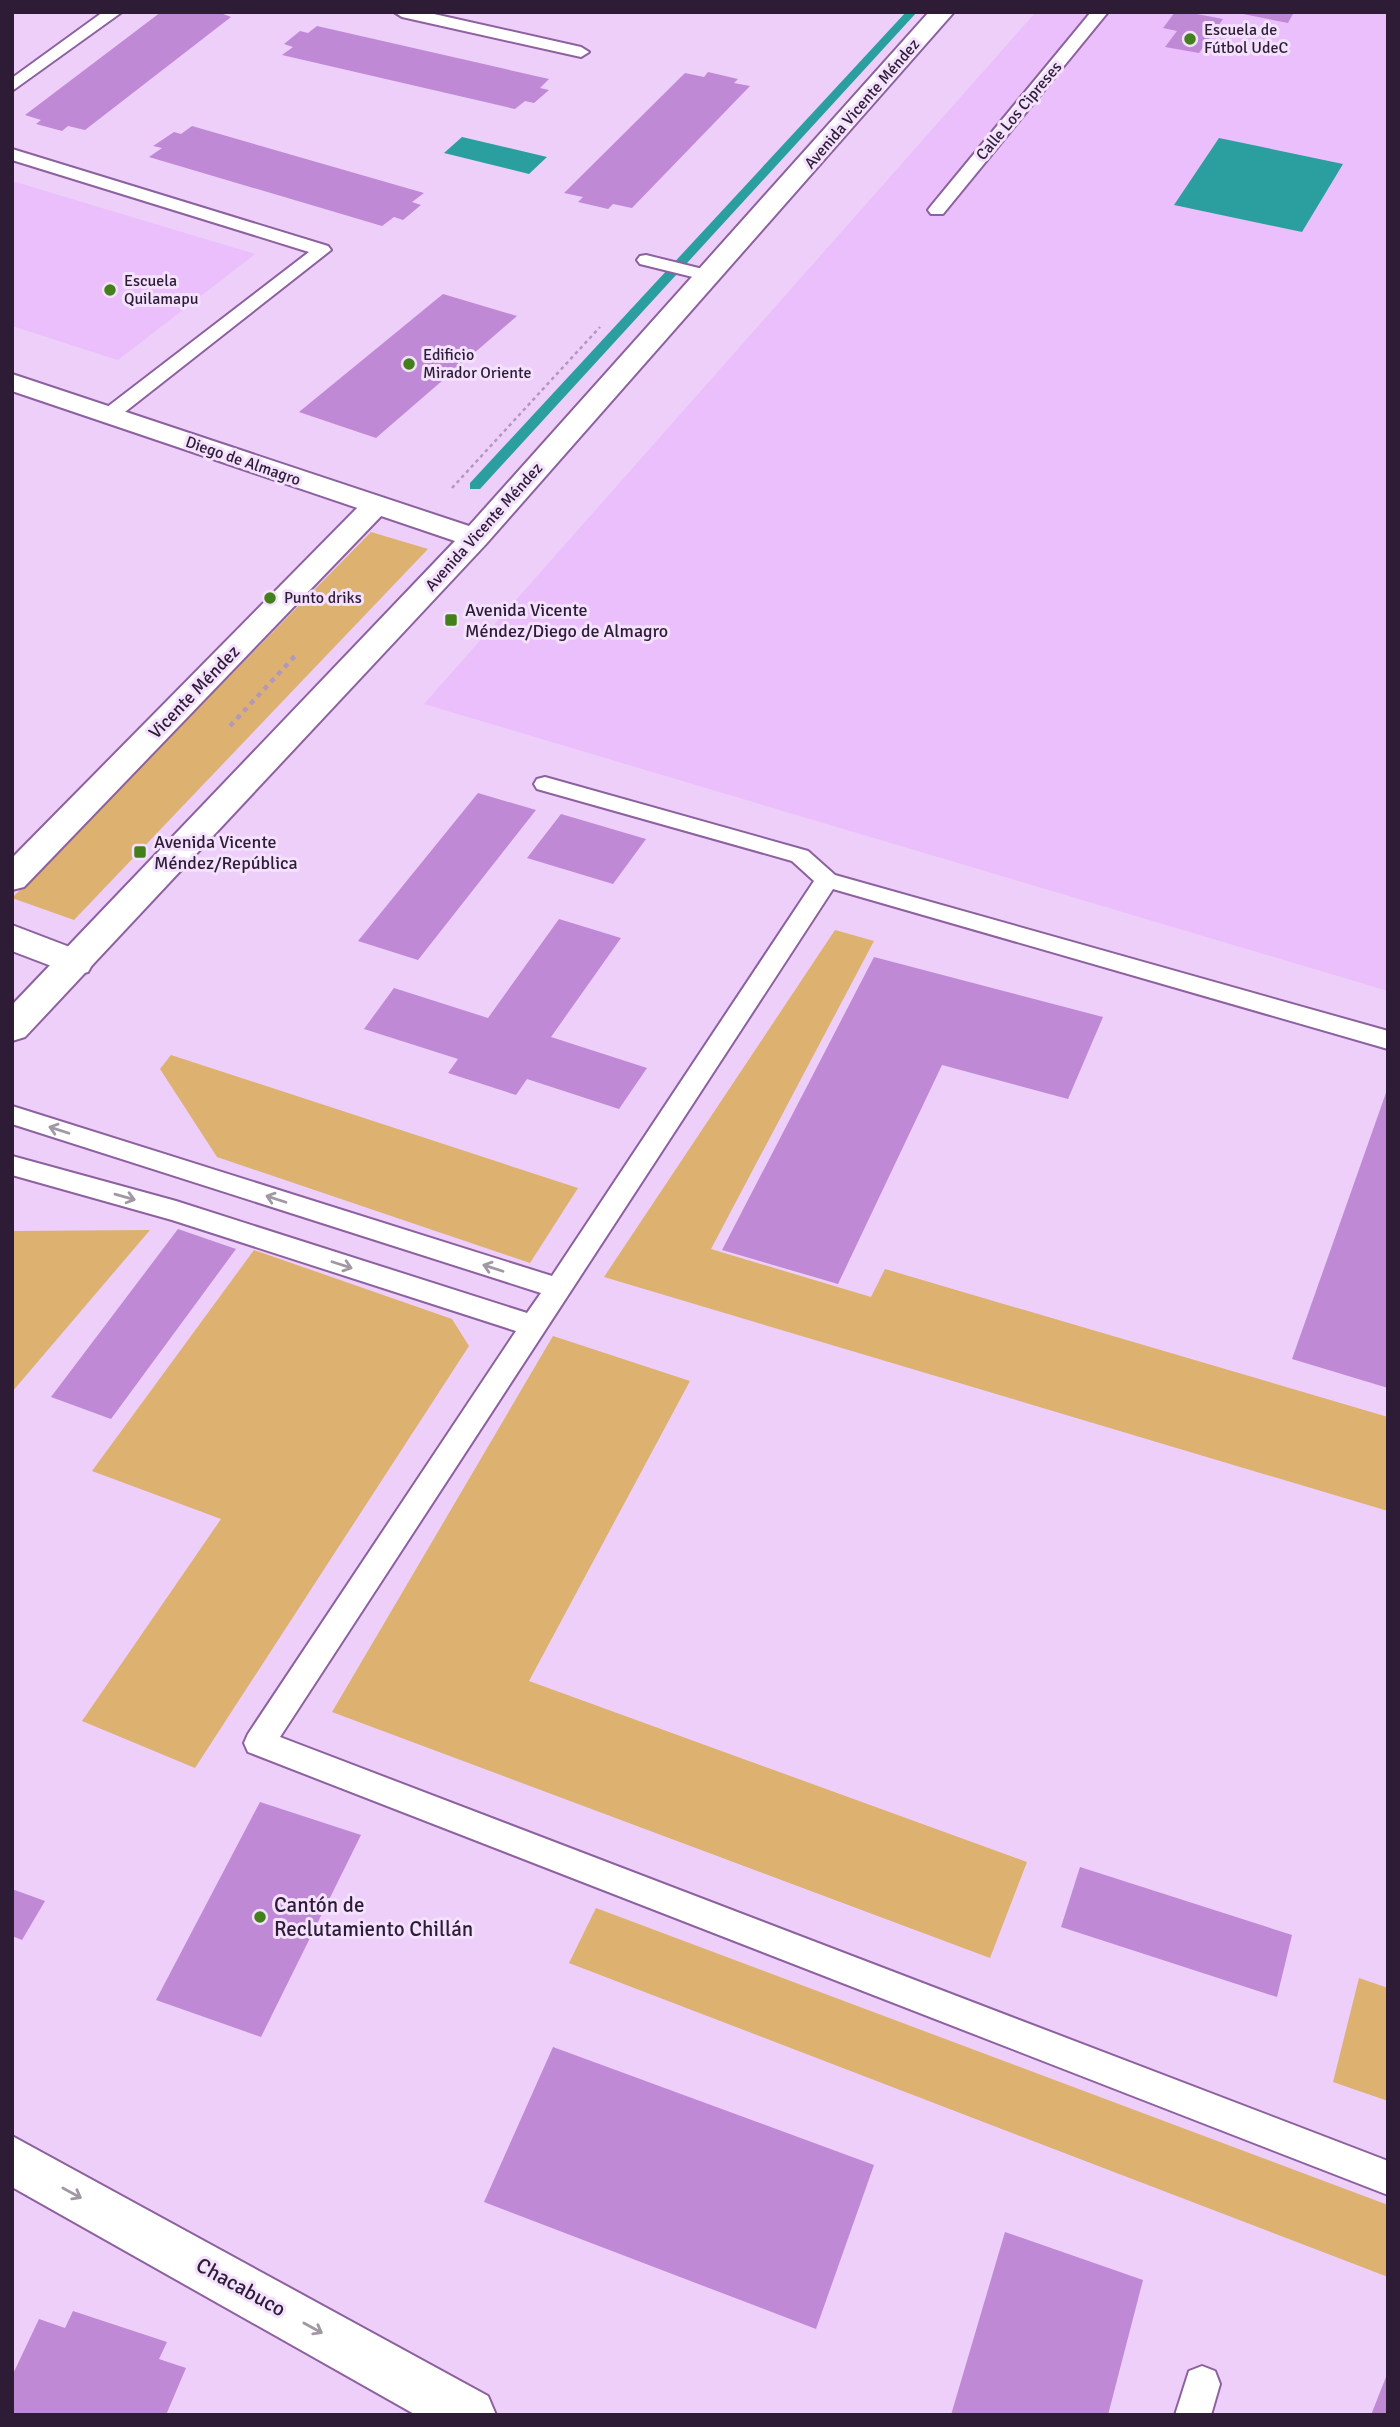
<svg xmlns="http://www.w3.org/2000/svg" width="1400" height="2427" viewBox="0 0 1400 2427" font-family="Signika,sans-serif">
	<rect width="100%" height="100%" fill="#edcff9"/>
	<g fill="#eabffb">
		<polygon points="1036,12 1388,12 1388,991 424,704"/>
		<polygon points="12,181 255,254 118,360 12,326"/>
	</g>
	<g fill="#ddb170">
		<polygon points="371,532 428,549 74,920 12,898"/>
		<polygon points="835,930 874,941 711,1249 871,1297 885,1269 1388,1417 1388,1511 604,1277"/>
		<polygon points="171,1055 578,1188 530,1263 217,1157 160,1069"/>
		<polygon points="150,1230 12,1392 12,1231"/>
		<polygon points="254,1250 452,1319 469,1346 195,1768 82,1721 221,1519 92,1471"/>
		<polygon points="553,1336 690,1381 529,1681 1027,1862 990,1958 332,1712"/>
		<polygon points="596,1908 1388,2205 1388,2277 569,1963"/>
		<polygon points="1359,1978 1388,1988 1388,2101 1333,2082"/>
	</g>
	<g fill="#2b9e9f">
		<polygon points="462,137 547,157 529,174 444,153"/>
		<polygon points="1219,138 1343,164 1302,232 1174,205"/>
	</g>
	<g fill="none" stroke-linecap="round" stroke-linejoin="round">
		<polygon fill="#2b9e9f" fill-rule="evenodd" points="906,12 917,12 480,489 470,489 470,483"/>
	</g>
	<g fill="#c089d6">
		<polygon points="161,12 218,12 231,17 85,130 68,126 62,131 36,124 41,120 25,115"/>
		<polygon points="1175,12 1186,12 1223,19 1199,53 1165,47 1177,31 1163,28"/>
		<polygon points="1233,12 1294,12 1288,23"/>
		<polygon points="317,26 549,79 540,88 549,90 534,103 525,101 515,109 282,55 293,47 284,44 300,31 308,33"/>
		<polygon points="708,72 738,79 734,83 750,86 632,208 613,204 608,209 578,202 583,197 564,193 685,73 704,77"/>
		<polygon points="192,126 424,193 412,202 421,205 403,220 394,217 382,226 149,157 162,148 153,146 174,132 181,134"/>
		<polygon points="443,294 517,316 376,438 299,412"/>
		<polygon points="478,793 536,810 418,960 358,941"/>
		<polygon points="561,814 646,839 613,884 527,858"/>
		<polygon points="559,919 621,938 551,1037 647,1068 619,1109 527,1079 516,1095 448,1073 458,1059 364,1029 394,988 488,1018"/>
		<polygon points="874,957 1103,1017 1068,1099 942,1065 838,1284 722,1250"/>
		<polygon points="1387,1090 1388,1090 1388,1388 1292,1359"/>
		<polygon points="178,1229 236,1249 111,1419 51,1397"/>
		<polygon points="260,1802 361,1835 261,2037 156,2000"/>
		<polygon points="1080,1867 1292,1935 1277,1997 1061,1927"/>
		<polygon points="12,1889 45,1901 22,1940 12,1936"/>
		<polygon points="553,2047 874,2165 816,2329 484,2202"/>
		<polygon points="1005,2232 1143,2280 1108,2415 951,2415"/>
		<polygon points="73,2311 167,2342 159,2359 186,2368 166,2415 12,2415 12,2376 39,2319 65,2328"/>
		<polygon points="1388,2372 1388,2415 1371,2415"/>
	</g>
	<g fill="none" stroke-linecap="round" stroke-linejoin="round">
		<defs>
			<g id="lane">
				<polygon points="103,12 122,12 12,91 12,78"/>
				<polygon points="394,12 425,12 581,47 589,52 581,57 402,17"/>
				<polygon points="1091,12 1108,12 943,214 931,214 928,210 931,206"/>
				<polygon points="12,149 328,246 331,250 116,419 102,419 99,415 102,411 309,252 12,160"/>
				<polygon points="646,255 715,272 718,276 709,281 640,264 637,260 640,256"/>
				<polygon points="545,777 808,851 835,875 1388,1031 1388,1049 833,889 280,1737 1388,2161 1388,2195 248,1752 244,1743 248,1734 516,1331 172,1220 12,1175 12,1156 176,1201 527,1313 541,1293 12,1124 12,1106 552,1276 814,881 792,861 537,789 534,784 537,779"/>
				<polygon points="1202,2366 1215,2371 1220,2384 1211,2415 1175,2415 1189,2371"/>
			</g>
			<g id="street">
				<polygon points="375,497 385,500 390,506 385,512 24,887 12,890 12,858 365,500"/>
				<polygon points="12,925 88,954 93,963 88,972 75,975 12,951"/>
			</g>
			<g id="secondary">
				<polygon points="929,12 954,12 486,544 25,1037 12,1041 12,1005 455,541 12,391 12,374 469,526"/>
				<polygon points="12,2136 488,2396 496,2415 416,2415 12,2187"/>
			</g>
		</defs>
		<use href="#lane" stroke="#8d609f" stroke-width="4"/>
		<use href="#street" stroke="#8d609f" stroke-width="4"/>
		<use href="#secondary" stroke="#8d609f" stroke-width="4"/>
		<polyline stroke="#b398bd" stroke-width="2.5" stroke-dasharray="3.5 3.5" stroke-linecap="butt" points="452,488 600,327"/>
		<polyline stroke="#b398bd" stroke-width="4.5" stroke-dasharray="5 5" stroke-linecap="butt" points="230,726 295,656"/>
		<use href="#lane" fill="#fff" fill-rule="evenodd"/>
		<use href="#street" fill="#fff" fill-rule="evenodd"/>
		<use href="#secondary" fill="#fff" fill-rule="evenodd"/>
	</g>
	<defs><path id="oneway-shaft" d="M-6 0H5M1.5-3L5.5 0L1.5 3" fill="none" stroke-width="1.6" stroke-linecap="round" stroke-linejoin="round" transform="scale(1.75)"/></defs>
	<g stroke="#a198a4">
		<use href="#oneway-shaft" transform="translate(59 1130) rotate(-162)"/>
		<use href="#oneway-shaft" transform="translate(125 1197) rotate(16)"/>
		<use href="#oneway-shaft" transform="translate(276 1199) rotate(-162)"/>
		<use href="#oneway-shaft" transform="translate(342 1265) rotate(18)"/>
		<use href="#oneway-shaft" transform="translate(493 1268) rotate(-162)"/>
		<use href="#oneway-shaft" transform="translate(72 2193) rotate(29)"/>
		<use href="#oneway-shaft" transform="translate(313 2328) rotate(29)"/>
	</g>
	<g fill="#43801c" stroke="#f4e1fd" stroke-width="2.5">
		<circle cx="1190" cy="39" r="7"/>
		<circle cx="110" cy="290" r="7"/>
		<circle cx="409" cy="364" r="7"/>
		<circle cx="270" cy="598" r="7"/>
		<rect x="444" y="613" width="14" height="14" rx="3.5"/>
		<rect x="133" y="845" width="14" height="14" rx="3.5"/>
		<circle cx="260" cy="1917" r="7"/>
	</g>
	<g text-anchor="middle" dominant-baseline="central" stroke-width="6" stroke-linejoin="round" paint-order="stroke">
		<g font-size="16" fill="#2e1b35" stroke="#f4e1fd" text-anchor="start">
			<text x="1204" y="30">Escuela de<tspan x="1204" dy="18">Fútbol UdeC</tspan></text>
			<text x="124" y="281">Escuela<tspan x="124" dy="18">Quilamapu</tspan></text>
			<text x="423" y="355">Edificio<tspan x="423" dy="18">Mirador Oriente</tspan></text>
			<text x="284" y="598">Punto driks</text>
		</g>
		<g font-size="16" fill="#2e1b35" stroke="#f4e1fd">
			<text transform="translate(862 104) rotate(-49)">Avenida Vicente Méndez</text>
			<text transform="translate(1019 111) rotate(-50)">Calle Los Cipreses</text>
			<text transform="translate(243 461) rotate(19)">Diego de Almagro</text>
			<text transform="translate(484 527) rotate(-48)">Avenida Vicente Méndez</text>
		</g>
		<g font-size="18" fill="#2e1b35" stroke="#f4e1fd" text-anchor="start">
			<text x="465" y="610">Avenida Vicente<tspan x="465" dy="21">Méndez/Diego de Almagro</tspan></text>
			<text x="154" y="842">Avenida Vicente<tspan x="154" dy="21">Méndez/República</tspan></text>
		</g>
		<g font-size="18" fill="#2e1b35" stroke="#f4e1fd">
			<text transform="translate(194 692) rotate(-46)">Vicente Méndez</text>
		</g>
		<g font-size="21" fill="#2e1b35" stroke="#f4e1fd" text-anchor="start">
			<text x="274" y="1905">Cantón de<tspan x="274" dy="24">Reclutamiento Chillán</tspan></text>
		</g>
		<g font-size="21" fill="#2e1b35" stroke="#f4e1fd">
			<text transform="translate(241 2287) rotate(29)">Chacabuco</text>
		</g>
	</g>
	<rect width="1400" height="2427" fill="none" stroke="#2e1b35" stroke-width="28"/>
</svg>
